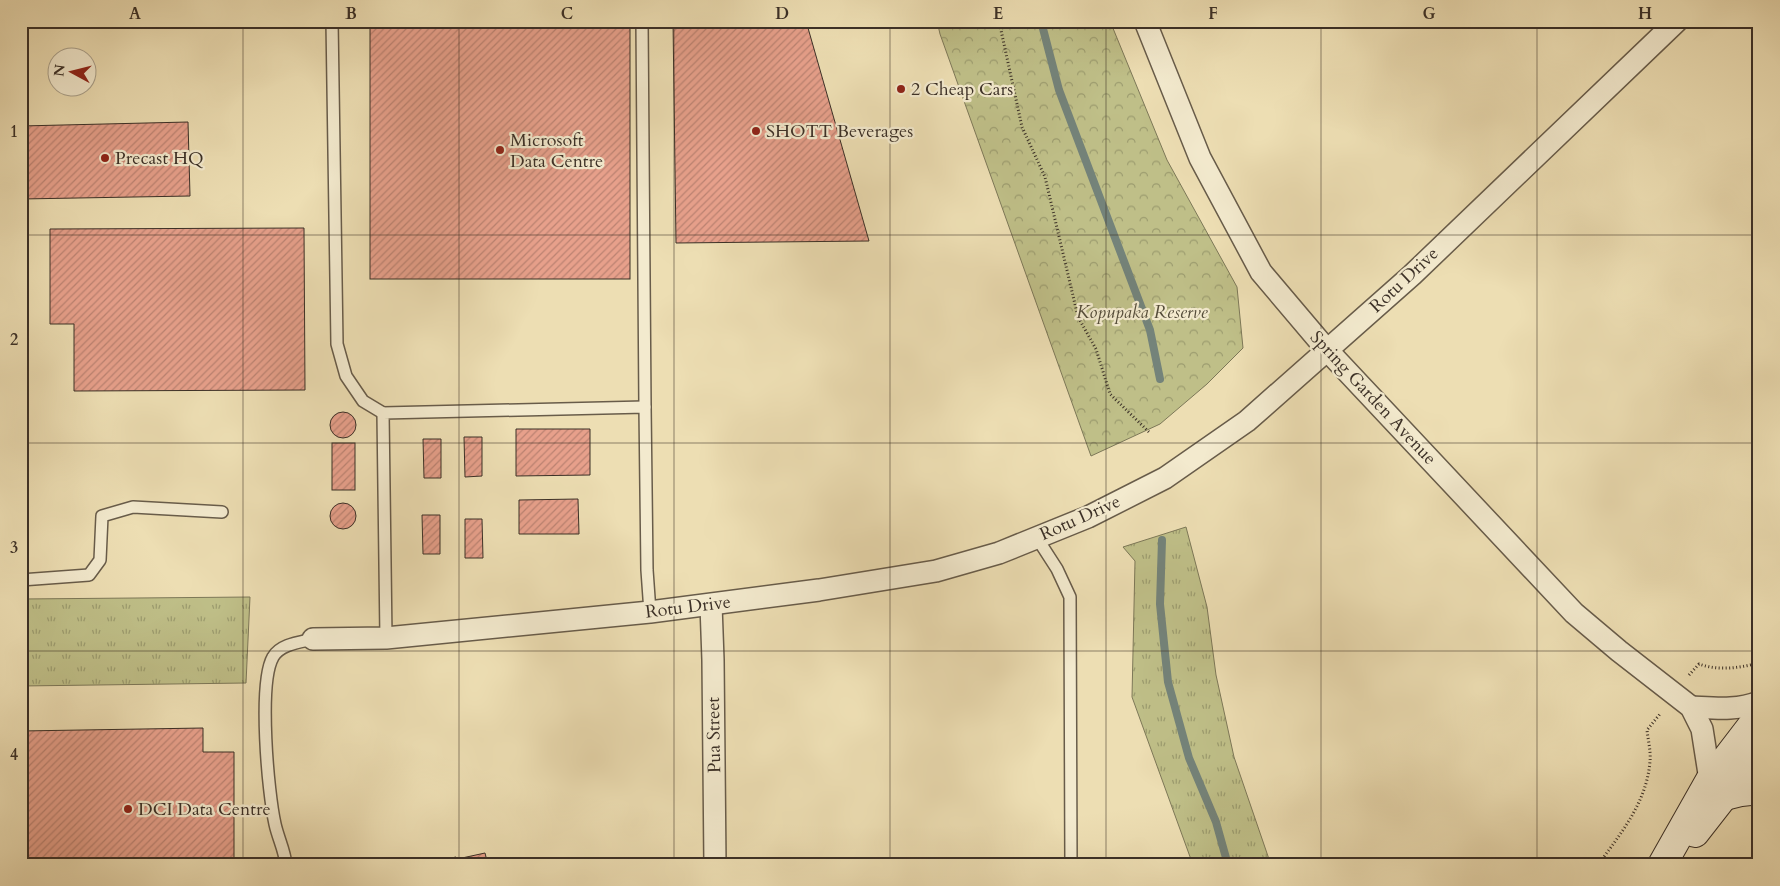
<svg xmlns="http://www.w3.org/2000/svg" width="1780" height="886" viewBox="0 0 1780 886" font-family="Cardo,serif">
	<defs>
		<pattern id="grass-tufts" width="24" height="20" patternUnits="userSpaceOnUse" patternTransform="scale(1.25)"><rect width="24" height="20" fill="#bfbf88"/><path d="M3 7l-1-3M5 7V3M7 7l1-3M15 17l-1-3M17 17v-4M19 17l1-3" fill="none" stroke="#9c9c6f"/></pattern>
		<pattern id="forest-crowns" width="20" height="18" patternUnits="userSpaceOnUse" patternTransform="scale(1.25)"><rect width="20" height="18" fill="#bfbf88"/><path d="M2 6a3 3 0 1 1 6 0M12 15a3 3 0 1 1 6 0" fill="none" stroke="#9c9c6f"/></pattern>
		<pattern id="building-hatch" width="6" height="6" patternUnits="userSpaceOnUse" patternTransform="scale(1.25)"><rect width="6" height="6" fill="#e7a08b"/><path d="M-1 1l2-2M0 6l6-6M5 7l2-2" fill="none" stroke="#bc8372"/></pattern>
	</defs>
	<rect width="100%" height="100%" fill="#eddeb3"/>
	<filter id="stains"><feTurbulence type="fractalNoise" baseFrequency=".004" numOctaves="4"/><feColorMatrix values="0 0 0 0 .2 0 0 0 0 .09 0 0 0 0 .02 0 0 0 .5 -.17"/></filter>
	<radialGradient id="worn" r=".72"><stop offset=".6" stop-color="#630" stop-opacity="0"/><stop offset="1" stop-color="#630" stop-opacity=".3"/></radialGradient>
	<g fill="url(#grass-tufts)" stroke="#7d7858">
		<polygon points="1186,527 1207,607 1216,675 1234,757 1271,865 1193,865 1132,697 1135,561 1123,547"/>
		<polygon points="250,597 246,683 21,686 21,599"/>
	</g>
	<polygon fill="url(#forest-crowns)" stroke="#7d7858" points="937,21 1110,21 1167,160 1237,287 1243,348 1207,384 1160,424 1091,456 940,34"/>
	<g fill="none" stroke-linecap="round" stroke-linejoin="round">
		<g stroke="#74837a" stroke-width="8">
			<polyline points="1041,21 1059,90 1150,330 1160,379"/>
			<polyline points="1162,540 1160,604 1168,682 1189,758 1216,822 1228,865"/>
		</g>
	</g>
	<g fill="url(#building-hatch)" stroke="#3b3027">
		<rect x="370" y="21" width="260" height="258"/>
		<polygon points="673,21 806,21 869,241 676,243"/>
		<polygon points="188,122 190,196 21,199 21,126"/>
		<polygon points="304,228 305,390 74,391 74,324 50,324 50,229"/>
		<circle cx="343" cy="425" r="13"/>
		<polygon points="516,429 590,429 590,475 516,476"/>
		<polygon points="464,437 482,437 482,476 465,477"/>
		<polygon points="423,439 441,439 441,478 424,478"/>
		<rect x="332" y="443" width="23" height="47"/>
		<polygon points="578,499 579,534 519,534 519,500"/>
		<circle cx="343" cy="516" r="13"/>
		<polygon points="422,515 440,515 440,554 423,554"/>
		<polygon points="465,519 482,519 483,558 465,558"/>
		<polygon points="203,728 203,752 234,752 234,865 21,865 21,731"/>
		<polygon points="485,853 488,865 463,865 462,858"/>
		<polygon points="456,857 457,865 437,865 436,861"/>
		<polygon points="431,862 431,865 413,865"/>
	</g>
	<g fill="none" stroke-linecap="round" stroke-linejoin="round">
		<defs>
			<g id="lane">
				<polyline points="332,21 337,344 346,376 363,401 383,413"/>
				<polyline points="642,21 645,407"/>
				<polyline points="1037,538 1057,569 1070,597 1071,865"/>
				<polyline points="21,580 89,575 100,560 102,516 133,507 222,512"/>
				<polyline points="386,638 383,413 645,407 647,570 650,612"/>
				<path d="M286,865C285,851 278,838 275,824C268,793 258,683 273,657C280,644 301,642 313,639"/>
			</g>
			<g id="street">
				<polyline points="1145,21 1200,158 1261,272 1327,350 1574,613 1619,651 1691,707 1702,729 1710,780"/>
				<polyline points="711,605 713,660 715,865"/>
				<polyline points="313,639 386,638 650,612 819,590 936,571 999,553 1088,517 1165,478 1247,421 1412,275 1677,21"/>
				<path d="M1691,707C1714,708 1737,711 1759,702"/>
			</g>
			<g id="secondary">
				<polyline points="1725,796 1741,792 1759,790"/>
				<polyline points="1695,833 1759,751"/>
				<polyline points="1662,865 1710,780 1759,716"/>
			</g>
		</defs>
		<use href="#lane" stroke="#685c4a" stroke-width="14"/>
		<use href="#street" stroke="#685c4a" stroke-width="24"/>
		<use href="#secondary" stroke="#3b3027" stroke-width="30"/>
		<g stroke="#3b3027" stroke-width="3" stroke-dasharray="1 2.5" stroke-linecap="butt">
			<polyline points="999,21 1022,127 1045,177 1078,317 1096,349 1110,394 1150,433"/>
			<path d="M1689,675L1699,664C1718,671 1739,668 1759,663"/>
			<path d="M1598,865C1621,833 1647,802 1650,761C1651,751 1648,740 1647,730L1660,714"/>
		</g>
		<use href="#lane" stroke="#f3eace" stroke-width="11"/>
		<use href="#street" stroke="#f3eace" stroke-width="21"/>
		<use href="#secondary" stroke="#f3eace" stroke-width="28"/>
	</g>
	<path fill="none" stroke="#3b3027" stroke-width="1" stroke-opacity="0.55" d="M243,21V865M459,21V865M674,21V865M890,21V865M1106,21V865M1321,21V865M1537,21V865M21,235H1759M21,443H1759M21,651H1759"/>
	<g fill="#8f2418" stroke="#f3eace" stroke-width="2">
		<circle cx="901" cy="89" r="5"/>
		<circle cx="756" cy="131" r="5"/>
		<circle cx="500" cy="150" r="5"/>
		<circle cx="105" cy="158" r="5"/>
		<circle cx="128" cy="809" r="5"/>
	</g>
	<g text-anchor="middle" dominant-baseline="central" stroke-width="4.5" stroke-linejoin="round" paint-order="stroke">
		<g font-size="18" fill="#3b3027" stroke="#f3eace" text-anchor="start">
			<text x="911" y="89">2 Cheap Cars</text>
			<text x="766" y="131">SHOTT Beverages</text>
			<text x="510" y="140">Microsoft<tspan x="510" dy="21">Data Centre</tspan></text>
			<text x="115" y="158">Precast HQ</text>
			<text x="138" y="809">DCI Data Centre</text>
		</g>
		<g font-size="18" fill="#3b3027" stroke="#f3eace">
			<text transform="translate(1404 280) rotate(-43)">Rotu Drive</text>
			<text transform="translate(1373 398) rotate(47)">Spring Garden Avenue</text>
			<text transform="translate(1080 518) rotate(-24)">Rotu Drive</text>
			<text transform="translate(688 607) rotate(-7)">Rotu Drive</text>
			<text transform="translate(714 735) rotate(-91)">Pua Street</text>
		</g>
		<g font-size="18" font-style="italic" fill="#554d3a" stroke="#f3eace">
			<text x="1142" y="312">Kopupaka Reserve</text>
		</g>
	</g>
	<rect width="1780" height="886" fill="none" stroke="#eddeb3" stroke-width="55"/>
	<g transform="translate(72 72) rotate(277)"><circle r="24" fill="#f3eace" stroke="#a9a08b"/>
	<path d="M0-4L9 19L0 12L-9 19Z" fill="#8f2418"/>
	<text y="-8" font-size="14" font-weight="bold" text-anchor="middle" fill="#3b3027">N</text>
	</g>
	<rect x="28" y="28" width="1724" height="830" fill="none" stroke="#3b3027" stroke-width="2"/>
	<g font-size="16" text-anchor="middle" font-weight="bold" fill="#3b3027">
		<text x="135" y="19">A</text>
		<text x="351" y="19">B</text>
		<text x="567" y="19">C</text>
		<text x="782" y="19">D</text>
		<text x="998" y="19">E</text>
		<text x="1213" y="19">F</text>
		<text x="1429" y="19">G</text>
		<text x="1645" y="19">H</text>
		<text x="14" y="137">1</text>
		<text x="14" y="345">2</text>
		<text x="14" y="553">3</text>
		<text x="14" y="760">4</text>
	</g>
	<rect width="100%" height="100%" filter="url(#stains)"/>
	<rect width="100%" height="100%" fill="url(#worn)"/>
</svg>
